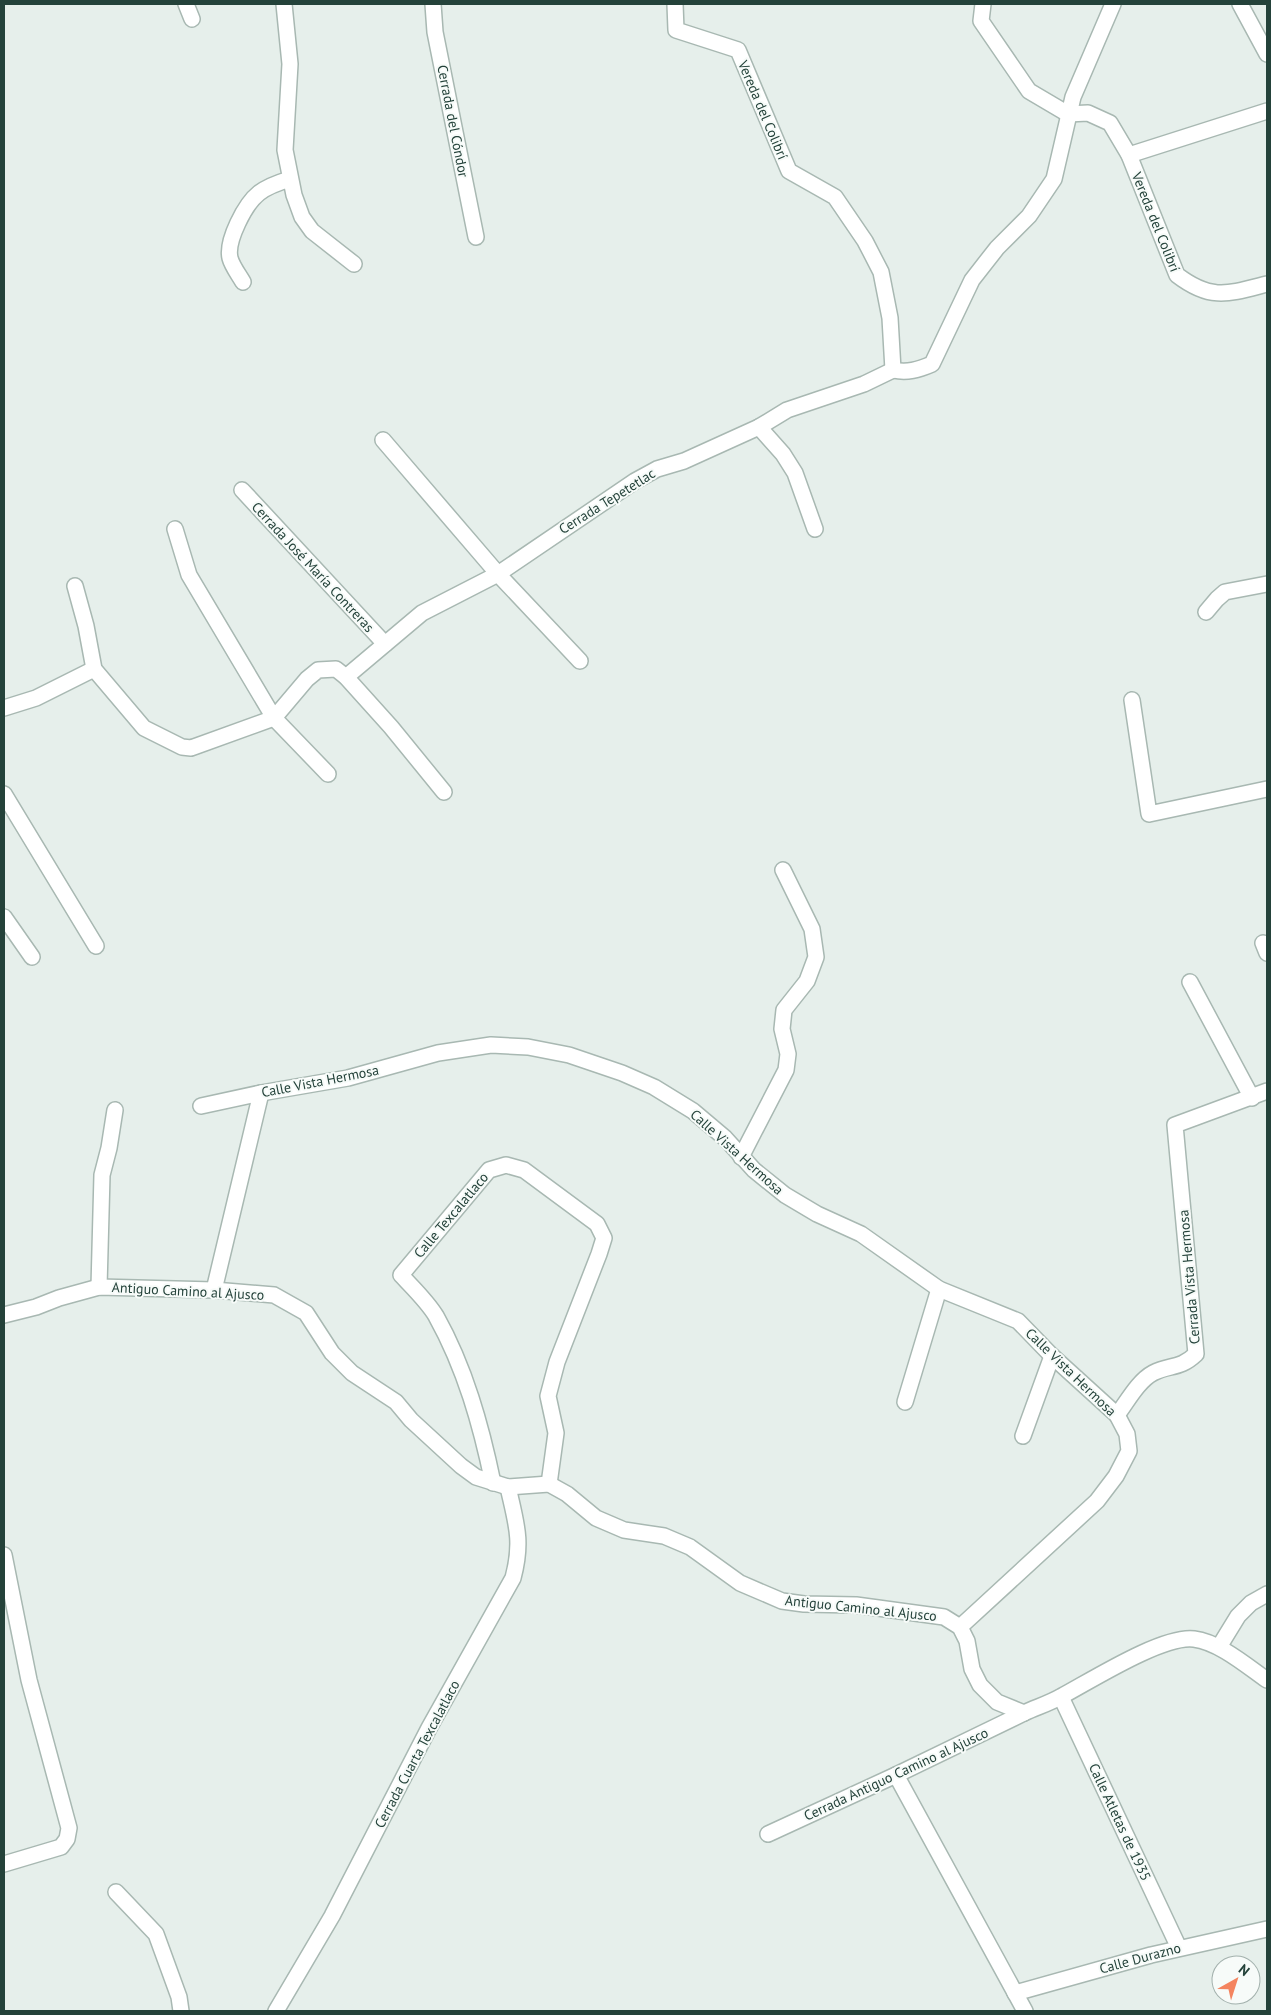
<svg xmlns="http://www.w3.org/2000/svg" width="1271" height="2015" viewBox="0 0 1271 2015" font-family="'PT Sans',sans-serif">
	<rect width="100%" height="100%" fill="#e6efeb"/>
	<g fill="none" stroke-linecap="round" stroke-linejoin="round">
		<defs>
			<g id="street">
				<polyline points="186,4 192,19"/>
				<polyline points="284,4 290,64 285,150 294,195 302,217 312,231 354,264"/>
				<polyline points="433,4 435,32 476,237"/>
				<polyline points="675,4 676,30 738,50 789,171 835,197 865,241 881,272 890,318 893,370"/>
				<polyline points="983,4 981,21 1029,91 1068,114"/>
				<polyline points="1240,4 1267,54"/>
				<path d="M1068,114L1088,113L1110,123L1129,155L1177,275C1211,301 1228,294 1267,284"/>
				<polyline points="1129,155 1267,111"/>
				<path d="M243,282C239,275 232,266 230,258C226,241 245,204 259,193C268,186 280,182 290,179"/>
				<path d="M893,370C907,373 918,370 932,364L972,280L997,248L1029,216L1054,179L1073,97L1113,4"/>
				<polyline points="759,427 783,454 795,473 815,529"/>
				<polyline points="383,440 498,574 580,661"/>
				<polyline points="242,490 385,644"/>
				<polyline points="175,529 189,575 274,718 328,774"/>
				<polyline points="75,586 86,626 94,669 144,728 182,747 191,748 274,718 307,679 318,670 336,669 346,677 391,727 444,792"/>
				<polyline points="1206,612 1217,599 1225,592 1267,584"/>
				<polyline points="346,677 422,613 498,574 635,481 657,469 684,461 759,427 787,410 864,384 893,370"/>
				<polyline points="1132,700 1149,814 1267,789"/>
				<polyline points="4,708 36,698 94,669"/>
				<polyline points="4,794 96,946"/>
				<polyline points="4,917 32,957"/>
				<polyline points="1263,943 1267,953"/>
				<polyline points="1190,982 1252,1098"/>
				<polyline points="201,1106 261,1093 348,1078 438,1053 491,1045 528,1047 569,1055 622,1073 654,1087 693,1111 725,1138 754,1170 785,1195 817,1214 861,1234 939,1289 1018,1321 1052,1356 1117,1415 1127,1434 1129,1451 1116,1476 1097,1501 960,1627"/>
				<polyline points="741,1157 786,1070 788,1054 782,1029 784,1010 807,981 816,957 812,929 783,870"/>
				<polyline points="99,1287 102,1175 109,1148 115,1110"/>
				<polyline points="214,1290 261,1093"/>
				<path d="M4,1315L36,1307L59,1298L99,1287L214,1290L274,1295L306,1313L332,1353L352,1373L396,1402L411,1420L461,1466L476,1477L508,1487L549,1484L567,1494L596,1518L624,1530L664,1536L690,1547L740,1583L782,1601L804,1604L856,1605L944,1617L960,1627L967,1641L972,1669L980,1685L997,1702L1024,1713C1037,1707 1050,1703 1062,1696C1092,1680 1163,1635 1194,1639C1219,1642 1247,1666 1267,1680"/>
				<polyline points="905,1402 939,1289"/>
				<path d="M1117,1415C1127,1402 1138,1381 1153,1373C1170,1364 1179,1370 1196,1354L1175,1125L1267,1091"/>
				<polyline points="1023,1436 1052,1356"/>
				<path d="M493,1483C481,1425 465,1368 436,1316C427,1301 412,1287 401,1275L489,1170L506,1165L524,1170L597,1224L604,1238L599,1254L557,1362L548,1396L556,1433L549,1484"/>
				<polyline points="4,1555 29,1680 69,1828 67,1839 61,1847 4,1864"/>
				<polyline points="1219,1647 1238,1616 1251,1603 1267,1594"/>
				<polyline points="1061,1697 1179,1948"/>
				<polyline points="896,1775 1025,2011"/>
				<polyline points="768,1834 896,1775 1024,1713"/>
				<polyline points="116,1892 156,1934 179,1997 181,2011"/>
				<polyline points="1015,1993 1151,1955 1267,1929"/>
				<path d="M276,2011L332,1916L429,1728L513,1578C523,1541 516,1523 508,1487"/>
			</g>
		</defs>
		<use href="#street" stroke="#a8b8b2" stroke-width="18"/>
		<use href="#street" stroke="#fff" stroke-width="15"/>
	</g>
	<g text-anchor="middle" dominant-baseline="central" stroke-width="4" stroke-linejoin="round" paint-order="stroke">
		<g font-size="14" fill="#24423a" stroke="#f7fbf9">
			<text transform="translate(763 110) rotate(67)">Vereda del Colibrí</text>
			<text transform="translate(453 121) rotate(79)">Cerrada del Cóndor</text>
			<text transform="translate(1156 222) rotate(68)">Vereda del Colibrí</text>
			<text transform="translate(607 501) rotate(-32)">Cerrada Tepetetlac</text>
			<text transform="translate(313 567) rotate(47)">Cerrada José María Contreras</text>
			<text transform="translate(320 1081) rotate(-11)">Calle Vista Hermosa</text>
			<text transform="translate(737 1152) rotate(42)">Calle Vista Hermosa</text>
			<text transform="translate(451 1215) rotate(-50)">Calle Texcalatlaco</text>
			<text transform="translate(1189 1277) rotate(-95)">Cerrada Vista Hermosa</text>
			<text transform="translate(188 1291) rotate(3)">Antiguo Camino al Ajusco</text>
			<text transform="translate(1071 1372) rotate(44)">Calle Vista Hermosa</text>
			<text transform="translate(861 1608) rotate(6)">Antiguo Camino al Ajusco</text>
			<text transform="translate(417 1754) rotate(-62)">Cerrada Cuarta Texcalatlaco</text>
			<text transform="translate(896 1774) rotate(-25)">Cerrada Antiguo Camino al Ajusco</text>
			<text transform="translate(1120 1822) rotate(65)">Calle Atletas de 1935</text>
			<text transform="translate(1140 1958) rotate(-15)">Calle Durazno</text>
		</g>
	</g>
	<rect width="1271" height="2015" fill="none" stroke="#24423a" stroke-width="10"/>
	<g transform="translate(1236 1980) rotate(39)"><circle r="24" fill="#f7fbf9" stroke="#a3b1ad"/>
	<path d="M0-4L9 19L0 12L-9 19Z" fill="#f4845f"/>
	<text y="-8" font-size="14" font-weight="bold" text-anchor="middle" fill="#24423a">N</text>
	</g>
</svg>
